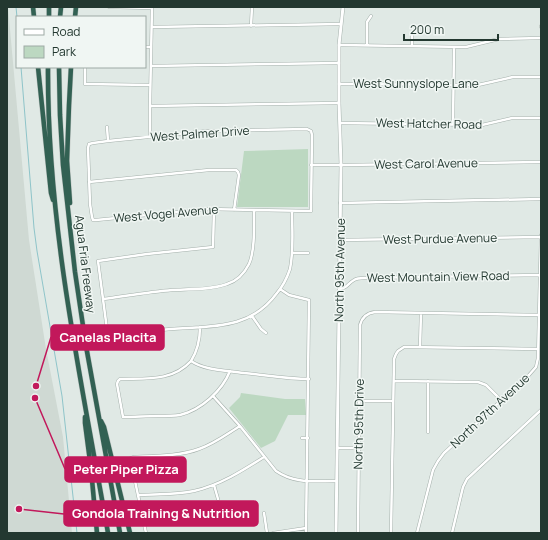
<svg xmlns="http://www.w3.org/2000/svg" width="548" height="540" font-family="Manrope,sans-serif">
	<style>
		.built { fill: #cfd9d3 }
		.green { fill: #bcd8c1 }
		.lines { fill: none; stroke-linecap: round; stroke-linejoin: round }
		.stream { stroke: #8ec4c9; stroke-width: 1 }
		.minor-casing { stroke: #a4b0ab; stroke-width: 3.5 }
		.tertiary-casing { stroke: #a4b0ab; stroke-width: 4 }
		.motorway-casing { stroke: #bdc3c1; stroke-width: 5.5 }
		.minor { stroke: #fff; stroke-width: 2.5 }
		.tertiary { stroke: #fff; stroke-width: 3 }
		.motorway { stroke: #326153; stroke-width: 4.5 }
		.labels { text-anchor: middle; stroke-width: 3; stroke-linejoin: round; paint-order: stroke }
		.street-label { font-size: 12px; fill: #233830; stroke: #f0f6f3 }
		.leader { fill: none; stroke: #c2185b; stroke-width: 1.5 }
		.callout-dot { fill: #c2185b; stroke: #f0f6f3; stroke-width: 1.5 }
		.callout { fill: #c2185b; stroke: #c2185b; stroke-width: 1.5 }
		.callout-label { font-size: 13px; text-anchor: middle; font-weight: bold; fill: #fff }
	</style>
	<rect width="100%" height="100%" fill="#e0e9e5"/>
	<path class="built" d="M7 7H8L29 240 46 349 63 437 72 533H7Z"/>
	<path class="green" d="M308 149V207H237L244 151Z
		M241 393 285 399H305L306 415H288L275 441 261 448 229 408 240 397Z"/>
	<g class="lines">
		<path class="stream" d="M16 7 17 17
			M21 67 34 228 37 251 62 396 77 533"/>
		<g class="minor-casing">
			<path id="minor" d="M109 7 152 8
				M251 26 252 7
				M541 26V27
				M152 27 341 24
				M339 45 466 47 499 39 541 38
				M367 45V22L371 16
				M412 46V34L415 30
				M145 47H151
				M151 66 339 63
				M85 67V84L150 85
				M339 84 478 85 513 77H541
				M150 106 339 103
				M340 123 482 125 512 118H541
				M453 124 454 47
				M107 127 108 141
				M307 129 311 131 312 135 311 211 208 209 96 220H93L92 217 90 204 88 148 89 144 93 143 108 141 207 131Z
				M150 137V106L152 7
				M311 165H346L541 162
				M89 182 209 170H236L238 172 239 175 234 210
				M340 203 541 199
				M214 209 213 247 147 254 98 261 108 337C129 334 150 331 171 329 212 326 250 330 277 293 283 286 287 278 290 269 294 250 292 229 292 211
				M340 240 541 237
				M292 253H308
				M280 289 289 295 309 300 306 533
				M339 289C348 288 347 284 354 280 357 278 360 278 364 278L541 275
				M103 299C126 296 149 292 172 290 188 289 213 290 227 284 237 281 244 274 249 264 255 251 254 226 254 210
				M252 316 261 329 266 333
				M420 347 421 313
				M191 361C198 350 200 340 200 327
				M230 371C222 391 201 410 180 415 173 416 165 416 158 416 146 416 135 417 123 417L117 384 118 381 120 379C145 378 172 382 191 361 206 371 226 370 244 373 266 375 287 379 309 379
				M394 381 478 382 486 385 501 400
				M213 396 240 426 276 471C295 484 314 481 336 481
				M359 401H393
				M428 432V381
				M302 438H308
				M337 448H359
				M214 485 218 499
				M138 495C156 494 176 495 194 491 220 485 242 471 264 457
				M264 513 267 533
				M146 533 131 462V458L134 457C154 456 181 456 199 449 214 444 227 434 240 426
				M273 533 306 528
				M358 533 360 325C362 317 367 313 375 312L541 315
				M391 533 394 359 396 354 398 351 404 347H408L538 349
				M417 533 433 470 438 461 444 453 529 375 536 367 538 358 541 235
				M452 533 463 487 467 479 541 410"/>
		</g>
		<g class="tertiary-casing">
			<path id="tertiary" d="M336 533 341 165 339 103V45L343 7"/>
		</g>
		<g class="motorway-casing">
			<path id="motorway" d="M33 7 34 17
				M49 17V7
				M60 17 61 7
				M75 17 76 7
				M38 67 51 193 53 200
				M48 67C47 225 81 379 108 533
				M59 67 60 115 63 165 75 272 86 346 120 533
				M70 203 67 161 69 105 71 67
				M85 417V423L91 469 97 533
				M101 421 104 427 130 533"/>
		</g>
		<use href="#minor" class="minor"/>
		<use href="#tertiary" class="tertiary"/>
		<use href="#motorway" class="motorway"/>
	</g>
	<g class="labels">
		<g class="street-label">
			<text x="416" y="88">West Sunnyslope Lane</text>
			<text transform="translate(429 124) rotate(1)" y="4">West Hatcher Road</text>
			<text transform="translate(200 134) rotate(-4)" y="4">West Palmer Drive</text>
			<text transform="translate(426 164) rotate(-1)" y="4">West Carol Avenue</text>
			<text transform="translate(166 214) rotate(-5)" y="4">West Vogel Avenue</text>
			<text transform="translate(440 239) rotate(-1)" y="4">West Purdue Avenue</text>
			<text transform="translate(85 264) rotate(83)" y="4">Agua Fria Freeway</text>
			<text transform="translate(340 270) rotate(-89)" y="4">North 95th Avenue</text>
			<text transform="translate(438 277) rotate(-1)" y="4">West Mountain View Road</text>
			<text transform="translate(490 411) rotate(-43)" y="4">North 97th Avenue</text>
			<text transform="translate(359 424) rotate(-89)" y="4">North 95th Drive</text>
		</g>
	</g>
	<path class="leader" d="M36 386L51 337M35 398L65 469M19 509L64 514"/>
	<g class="callout-dot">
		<circle cx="36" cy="386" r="4"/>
		<circle cx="35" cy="398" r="4"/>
		<circle cx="19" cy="509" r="4"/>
	</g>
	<g class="callout">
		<rect x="51" y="325" width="113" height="25" rx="4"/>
		<rect x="65" y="457" width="121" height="25" rx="4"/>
		<rect x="64" y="501" width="194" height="25" rx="4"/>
	</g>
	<g class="callout-label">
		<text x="108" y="342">Canelas Placita</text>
		<text x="126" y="474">Peter Piper Pizza</text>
		<text x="161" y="518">Gondola Training &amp; Nutrition</text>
	</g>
	<rect width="548" height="540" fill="none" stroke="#233830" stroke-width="16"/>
	<rect x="16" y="16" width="130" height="52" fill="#f0f6f3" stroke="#9eaaa5"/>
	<rect x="24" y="29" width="20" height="6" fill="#ffffff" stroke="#9eaaa5"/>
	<text x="52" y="36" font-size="12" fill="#233830">Road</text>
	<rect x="24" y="46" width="20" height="12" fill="#bcd8c1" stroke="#9eaaa5"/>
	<text x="52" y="56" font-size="12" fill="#233830">Park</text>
	<path d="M404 34v6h94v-6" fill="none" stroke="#233830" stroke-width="2"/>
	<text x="410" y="34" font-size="12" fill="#233830" stroke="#f0f6f3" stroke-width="3" paint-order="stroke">200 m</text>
</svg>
